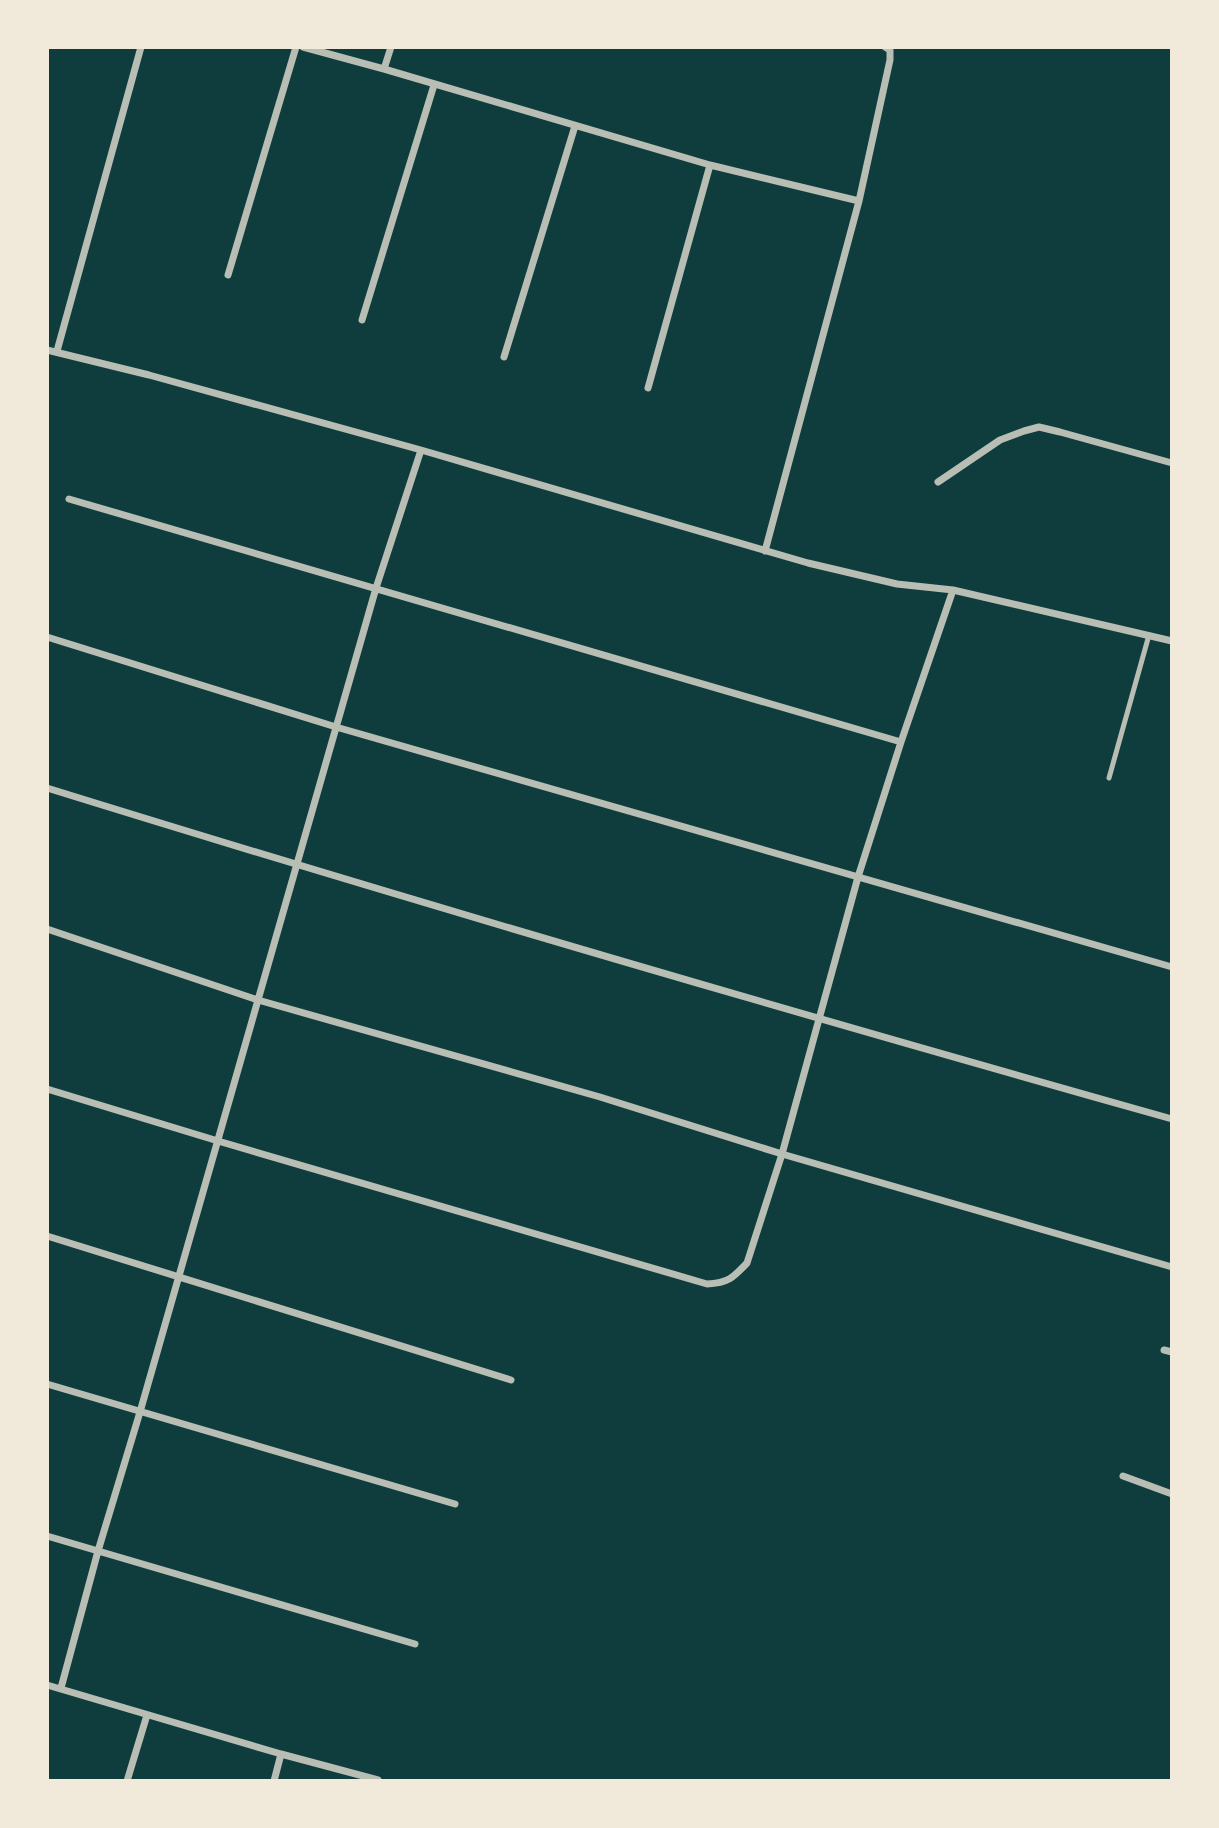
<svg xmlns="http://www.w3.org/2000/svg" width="1219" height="1828" font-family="Arial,sans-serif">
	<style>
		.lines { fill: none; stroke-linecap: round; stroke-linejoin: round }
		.service { stroke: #b8beb3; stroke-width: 5 }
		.minor { stroke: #b8beb3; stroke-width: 7 }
	</style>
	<rect width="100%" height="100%" fill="#0f3d3e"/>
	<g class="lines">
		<path class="service" d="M1109 778 1149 635"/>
		<path class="minor" d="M303 47 384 69 710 165 859 201
			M384 69 391 47
			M228 275 296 47
			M362 320 434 85
			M47 350 149 375 421 450 808 563 897 584 953 590 1172 641
			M57 351 141 47
			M504 357 575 126
			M648 388 710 165
			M938 482 1000 440 1024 431 1039 427 1060 432 1172 463
			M69 499 901 742
			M765 551 859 201 890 60V50L885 47
			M47 637 336 727 1172 967
			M47 788C421 904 796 1013 1172 1119
			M47 929 258 1000 600 1097 782 1154 1172 1267
			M47 1089 218 1141 707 1284C728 1283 733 1278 747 1263L782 1154 858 877 901 742 953 590
			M47 1236 511 1380
			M1164 1350 1172 1352
			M47 1384 455 1504
			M1123 1476 1172 1494
			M47 1536 415 1644
			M47 1685 281 1754 378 1780
			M61 1688 98 1551 140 1412 376 588 421 450
			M127 1781 147 1715
			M274 1781 281 1754"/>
	</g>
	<rect width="1219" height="1828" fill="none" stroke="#f1e9da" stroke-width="98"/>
</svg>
